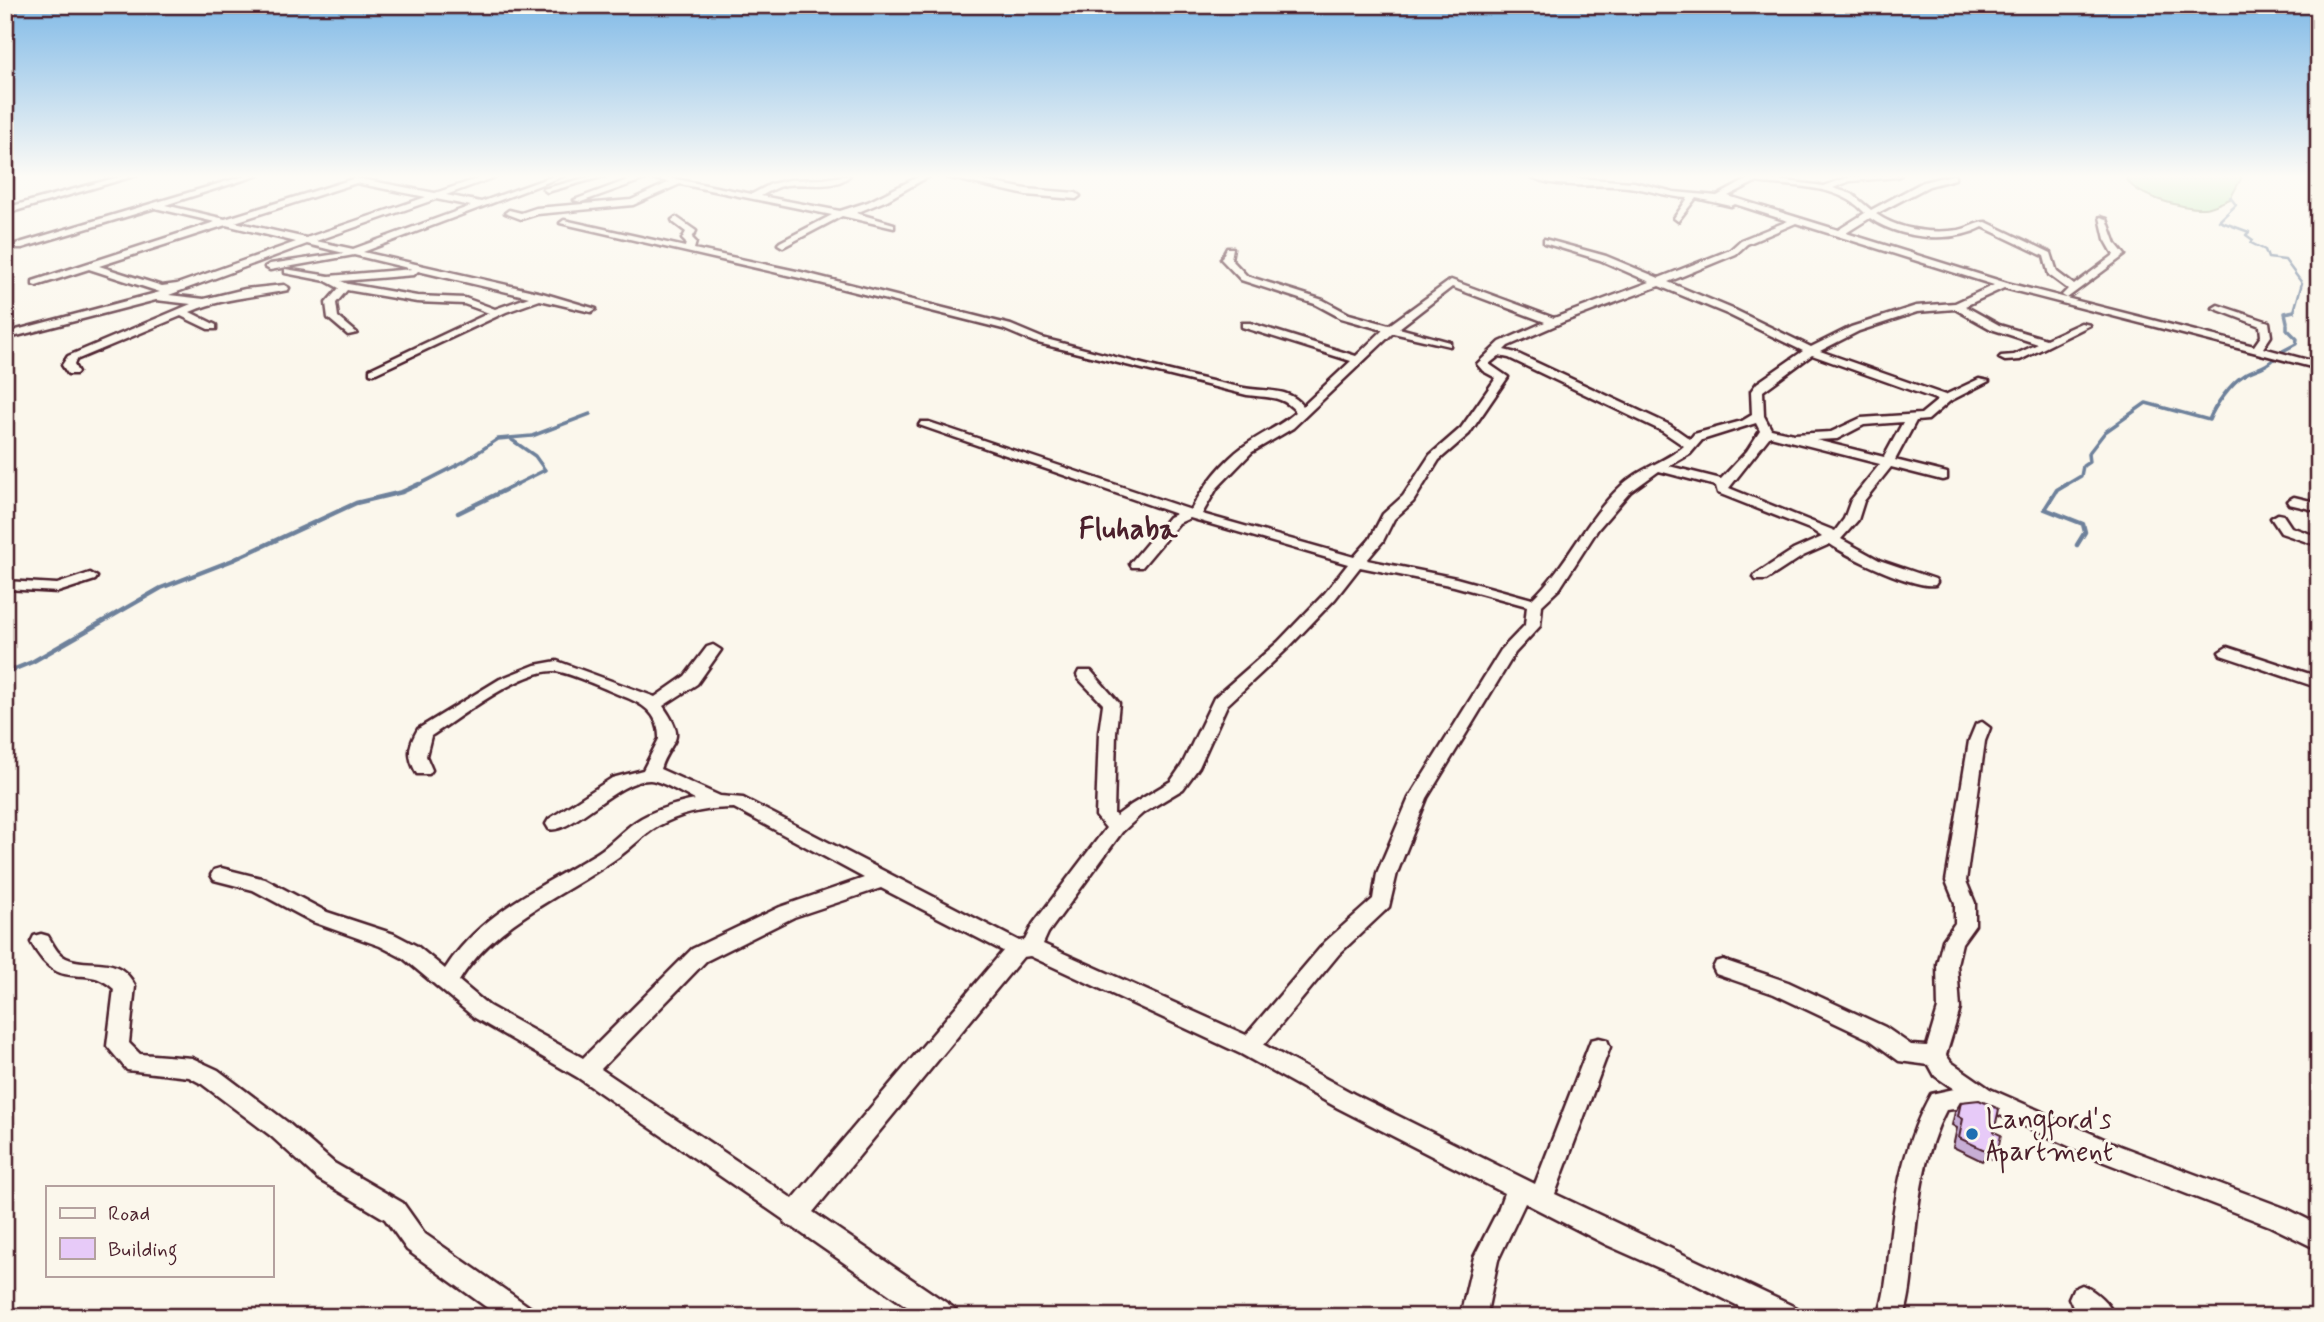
<svg xmlns="http://www.w3.org/2000/svg" width="2324" height="1322" font-family="Mynerve,sans-serif">
	<style>
		.green { fill: #ade5a9; stroke: #7c826a; stroke-width: 2 }
		.lines { fill: none; stroke-linecap: round; stroke-linejoin: round }
		.stream-far2 { stroke: #6e819b; stroke-width: 2.5 }
		.stream-far1 { stroke: #6e819b; stroke-width: 3.5 }
		.stream { stroke: #6e819b; stroke-width: 4.5 }
		.street-casing { stroke: #4a1f2b; stroke-width: 5 }
		.street { fill: #fbf7ec; fill-rule: evenodd }
		.wall { fill: #c7aed5; stroke: #4a1f2b; stroke-width: 2 }
		.building { fill: #e7caf8; stroke: #4a1f2b; stroke-width: 2 }
		.poi-dot { fill: #1f6fb2; stroke: #fbf7ec; stroke-width: 2.5 }
		.labels { text-anchor: middle; stroke-width: 6; stroke-linejoin: round; paint-order: stroke }
		.near-poi-label { font-size: 28px; fill: #4a1f2b; stroke: #fbf7ec; text-anchor: start }
		.district-label { font-size: 30px; font-weight: bold; fill: #4a1f2b; stroke: #fbf7ec }
	</style>
	<rect width="100%" height="100%" fill="#fbf7ec"/>
	<filter id="ink" filterUnits="userSpaceOnUse"><feTurbulence type="fractalNoise" baseFrequency=".0143" numOctaves="2"/><feDisplacementMap in="SourceGraphic" scale="14" xChannelSelector="R" yChannelSelector="G"/><feConvolveMatrix kernelMatrix="1 2 1 2 8 2 1 2 1" color-interpolation-filters="sRGB"/></filter>
	<g filter="url(#ink)">
		<path class="green" d="M2125 175H2243L2230 199C2222 202 2212 208 2204 208 2184 209 2130 196 2125 175Z"/>
		<g class="lines">
			<path class="stream-far2" d="M2230 197 2236 205 2219 221 2249 232 2246 235 2253 240 2251 243 2265 250 2268 258 2285 260 2302 283 2294 311 2286 313"/>
			<path class="stream-far1" d="M2287 322 2285 313 2294 311
				M2279 353 2296 344 2297 339 2287 329V324
				M512 440 535 456 545 470 513 486
				M416 486 465 461 498 439 532 436 590 414
				M2064 486 2081 476 2083 466 2089 462 2088 454 2105 432 2146 403 2209 420C2215 405 2231 383 2244 375 2255 368 2264 369 2274 359"/>
			<path class="stream" d="M2067 484 2057 490 2045 509 2083 524 2085 532 2077 545
				M458 513 517 484
				M5 673 32 662 161 588 233 560 356 503 402 492 419 484"/>
			<g class="street-casing">
				<path id="street" d="M126 175H137L5 214V208Z
					M248 175H259L165 205 225 219 356 178 435 193 489 175H500L446 195 481 202 556 175H566L363 252 542 293 596 309 591 312 540 300 506 312 374 374 370 373V369L489 313 464 304 417 302 347 290 336 303 338 317 357 333 348 335 328 318 326 303 339 288 326 281 285 273V269L329 276 412 269 354 255 270 270 265 267 270 264 344 253 307 244 169 295 204 299 245 289 284 285 289 288 288 290C254 297 222 298 190 312L216 325V329H208L181 316 76 360 74 365 78 372 76 374H68L62 365 68 356 191 304 156 300 5 339V333L160 292 89 269 36 286 33 285V281L215 222 155 208 22 248H16V244ZM356 183 426 197 306 238 235 222ZM436 199 471 206 353 249 316 241ZM226 225 296 242 177 284 162 286 99 266ZM418 271 529 297 495 309 465 298 417 296 348 284 341 281 414 275Z
					M596 175H608L547 192 543 189Z
					M641 175H655L752 194 771 184 789 180 823 179 850 175C835 191 807 182 786 185 777 187 769 191 761 196L840 211 868 202 922 175H931L887 200 856 213 894 224V228L842 216 783 247 778 244 780 242 832 215 680 184 633 205 537 214 521 219 505 213 509 210 521 213 536 208 631 200 670 182 648 178 581 202 574 200Z
					M938 175H952L1026 189 1076 193 1080 196 1076 199 1026 195Z
					M1528 175 1634 182 1674 192 1717 196 1756 175H1765L1762 178 1824 186 1849 177 1901 175 1897 177 1850 181 1833 188 1852 194 1871 210 1923 182 1952 175H1955V179L1929 186 1876 214C1899 230 1932 234 1959 230 1969 228 1977 222 1986 222L2051 253 2057 272 2074 285 2114 255 2105 239 2100 217 2107 219 2116 244 2125 255 2067 298 2062 295 2068 289 2049 275 2044 256 1983 227C1951 244 1899 239 1870 218L1846 233 2007 283 2254 346 2261 336 2260 326 2213 308 2218 305 2269 322 2271 336 2263 348 2319 363V369L2004 288 1965 306 1999 325 2046 339 2081 323 2090 325 2020 360 2005 361 1999 358 2001 356 2014 355 2038 344 1991 329 1955 309 1917 312 1859 331 1820 351 1945 395 1979 379 1989 381 1950 401 1928 420 1916 421 1895 460 1947 473V479L1942 480 1891 467 1864 501 1858 520 1841 539 1879 560 1935 579 1937 582 1935 585C1915 589 1848 557 1830 544L1803 556 1766 580H1756L1754 577 1756 574 1793 550 1822 537 1812 530 1718 493 1716 486 1659 471 1630 492 1598 529 1560 588 1542 605 1540 626 1515 653 1427 798 1397 873 1389 907 1339 954 1264 1045 1354 1094 1535 1184 1591 1040 1599 1038 1607 1040 1610 1047 1555 1194 1797 1308 1801 1317H1760L1693 1283 1607 1245 1525 1203 1498 1260 1486 1317H1460L1474 1257 1498 1210 1504 1193 1338 1108 1241 1054 1030 956 1023 957 813 1212 954 1308 958 1317H922L794 1228 785 1224 784 1220 577 1077 475 1018 403 958 380 946 313 922 253 890 214 880 211 875 214 870 221 868 265 879 327 912 394 934 417 946 445 969C481 912 542 887 597 853 611 844 622 831 635 822 653 810 675 804 695 800 685 795 660 780 650 780 617 779 571 835 549 829L546 824 549 819 612 778 643 770 659 739C660 713 642 703 620 695 605 689 569 672 554 671 521 670 459 718 431 736L426 756 432 770 429 774H417C407 757 408 746 418 729L500 679 535 665 557 661 655 697 685 676 707 647 713 645 721 650 697 684 663 706C689 743 670 738 660 769L720 796 743 798 1019 941 1025 940 1033 924 1106 828 1096 816 1099 732 1103 704 1079 679 1077 675 1079 671H1091L1119 703 1116 732 1114 814 1116 816 1131 805 1171 781 1182 765 1214 698 1278 642 1325 593 1348 564 1190 518 1179 523 1142 567H1132L1130 564 1132 561 1169 517 1176 514 919 425 921 422H929L1191 510C1204 486 1222 462 1244 446 1261 434 1280 426 1296 412 1283 395 1267 398 1247 395L1034 342 1003 329 800 278 560 223 564 220 685 247 686 243 682 239 686 232 673 222 672 220 676 217 696 231 692 238 696 242 694 249 801 272 1011 325 1042 338C1109 355 1176 374 1244 388 1265 392 1289 387 1303 406L1351 361 1242 327V323H1250L1356 356 1383 330 1341 318 1315 304 1241 280 1221 259 1227 248H1233L1231 259 1247 276 1323 300 1349 314 1389 325 1451 280 1554 318 1650 282 1600 260 1544 243V239L1606 256 1659 278 1730 250 1741 240 1788 221 1735 204 1731 206 1696 198 1678 221 1674 218 1688 198C1669 197 1653 191 1635 188 1603 182 1555 191 1528 175ZM1755 182C1791 187 1839 183 1865 213L1838 230 1728 196ZM1796 223 1994 285 1955 303 1916 306 1851 327 1811 347 1735 310 1668 282 1736 254 1747 244ZM1659 286 1727 314 1803 351 1757 383 1751 391 1752 415 1742 421 1694 434 1690 439 1670 425 1516 353 1504 350 1508 346 1563 322ZM1452 287 1545 322 1500 342 1479 362 1477 364 1483 371 1496 378 1461 428 1430 455 1403 496 1383 514 1370 539 1354 557 1202 514 1217 488 1252 452 1293 428 1393 333 1450 346V342L1399 328ZM1812 355 1938 400 1921 414 1861 418 1831 432 1794 434 1771 429 1764 416 1763 391ZM1499 356 1509 358 1662 431 1684 446C1665 462 1638 469 1620 487 1585 520 1567 566 1532 599L1456 578 1367 560 1383 541 1394 519 1413 502 1439 460 1469 434 1508 377 1489 364ZM1903 422 1884 457 1816 440 1837 439 1864 425ZM1756 423 1760 431 1747 451 1721 479 1669 466 1690 454 1702 440ZM1770 436 1880 464 1851 500 1844 519 1835 531 1729 488ZM1360 567 1454 586 1527 606 1525 625 1501 650 1409 798 1377 873 1373 899 1325 942 1246 1035 1043 944 1048 933 1122 832 1143 813 1183 789 1199 767 1227 705 1288 648 1335 599ZM734 808 864 878 780 907 692 949 583 1058 489 1006 459 981C496 921 559 899 614 860 633 848 645 831 666 822 687 812 711 808 734 808ZM881 888 1003 951 793 1199 601 1069 706 961 794 917Z
					M2319 227V236L2314 233Z
					M2294 497 2319 503V511L2289 504 2287 501Z
					M2278 514 2283 515 2291 527 2319 537V546L2281 533 2271 518Z
					M90 573 97 577 95 580 58 592 5 589V581L57 584Z
					M2227 647 2319 677V688L2221 655 2219 652Z
					M1982 722 1990 728 1985 741 1966 881 1975 903V925L1962 943 1957 964 1960 1009 1946 1055 1951 1062 1990 1089 2120 1146 2287 1209 2319 1225V1250L2270 1226 2104 1162 1980 1106 1946 1110C1924 1152 1918 1200 1914 1247 1912 1271 1911 1294 1904 1317H1878C1887 1290 1888 1261 1891 1232 1897 1183 1907 1137 1931 1094L1954 1089 1935 1076 1929 1065 1899 1061 1869 1039 1774 994 1716 974 1713 968 1716 962 1723 960 1788 982 1885 1027 1911 1045 1927 1046 1938 1009 1937 964 1943 940 1955 923V903L1946 881 1969 741 1976 724Z
					M41 934 48 936C53 944 57 954 66 958 90 969 118 952 135 986L129 1043 140 1054 192 1058 218 1070 287 1122 334 1163 403 1203 425 1234 531 1308 535 1317H500L407 1250 385 1219 318 1179 271 1136 202 1084 189 1077 127 1070 107 1046 114 989C84 960 60 997 31 942L34 936Z
					M2082 1285C2096 1291 2109 1303 2115 1317H2083L2073 1307 2069 1298 2073 1289Z"/>
			</g>
			<use href="#street" class="street"/>
		</g>
		<path class="wall" d="M1961 1102 1994 1132 1998 1150 1992 1159 1986 1156 1982 1161 1953 1147 1957 1128 1952 1125 1955 1112Z"/>
		<path class="building" d="M1979 1100 1999 1109 1994 1132 2001 1135 1998 1150 1990 1146 1989 1152 1959 1138 1963 1119 1958 1116 1961 1102Z"/>
	</g>
	<linearGradient id="sky" x2="0" y2="1"><stop stop-color="#81bae7"/><stop offset="0.49" stop-color="#fdfbf6"/><stop offset="1" stop-color="#fdfbf6" stop-opacity="0"/></linearGradient>
	<rect width="2324" height="360" fill="url(#sky)"/>
	<circle class="poi-dot" cx="1972" cy="1134" r="7"/>
	<g class="labels">
		<g class="near-poi-label">
			<text x="1986" y="1128">Langford's<tspan x="1986" dy="32">Apartment</tspan></text>
		</g>
		<g class="district-label">
			<text x="1128" y="538">Fluhaba</text>
		</g>
	</g>
	<rect width="2324" height="1322" fill="none" stroke="#fbf7ec" stroke-width="28"/>
	<rect x="14" y="14" width="2296" height="1294" fill="none" stroke="#4a1f2b" stroke-width="2.5" filter="url(#ink)"/>
	<rect x="46" y="1186" width="228" height="91" fill="#fbf7ec" stroke="#b4a19f" stroke-width="2"/>
	<rect x="60" y="1208" width="35" height="10" fill="#fbf7ec" stroke="#b4a19f" stroke-width="2"/>
	<text x="108" y="1220" font-size="21" fill="#4a1f2b">Road</text>
	<rect x="60" y="1238" width="35" height="21" fill="#e7caf8" stroke="#b4a19f" stroke-width="2"/>
	<text x="108" y="1256" font-size="21" fill="#4a1f2b">Building</text>
</svg>
